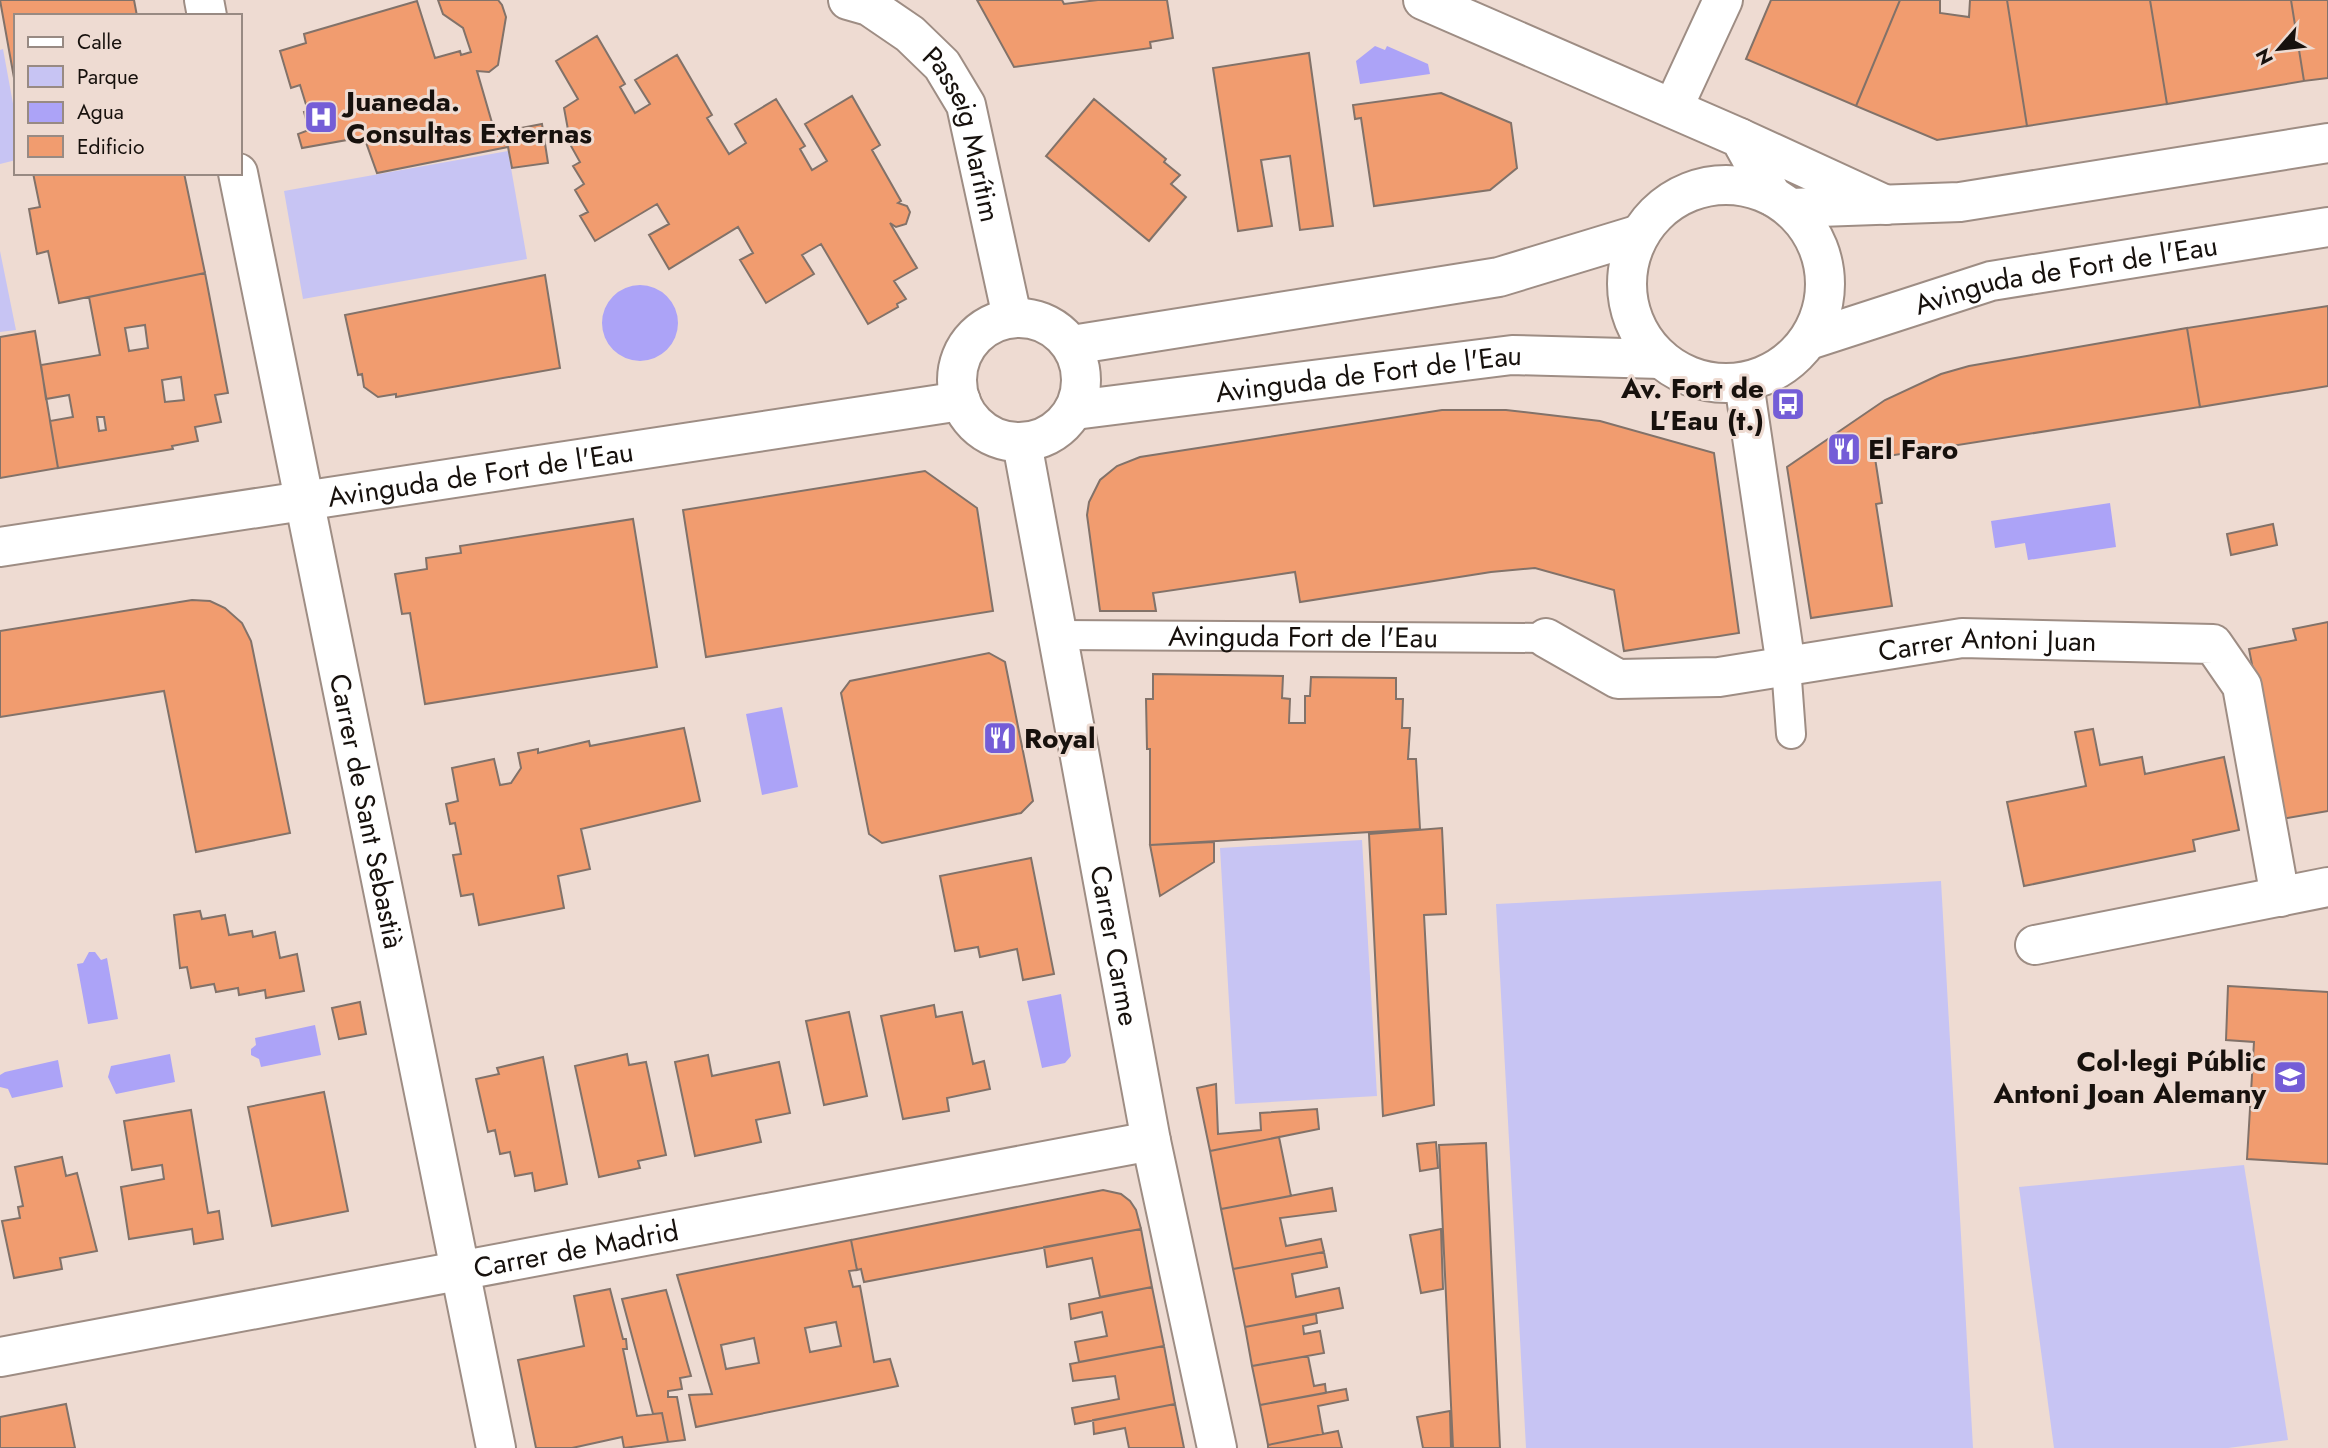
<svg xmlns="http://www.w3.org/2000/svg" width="2328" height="1448" font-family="Jost,sans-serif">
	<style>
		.green { fill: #c7c4f3 }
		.water { fill: #aca3f7 }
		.building { fill: #f19c6f; stroke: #827269; stroke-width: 2; fill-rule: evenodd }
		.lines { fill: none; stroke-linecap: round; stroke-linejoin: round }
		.lane-casing { stroke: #9e8d84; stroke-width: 32 }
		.street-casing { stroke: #9e8d84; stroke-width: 42 }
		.secondary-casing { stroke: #9e8d84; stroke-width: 42 }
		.lane { stroke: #fff; stroke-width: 28 }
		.street { stroke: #fff; stroke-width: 38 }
		.secondary { stroke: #fff; stroke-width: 38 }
		.labels { text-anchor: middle; stroke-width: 6; stroke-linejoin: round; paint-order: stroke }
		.poi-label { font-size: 28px; font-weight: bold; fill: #17110d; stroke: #eedbd2; text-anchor: start }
		.street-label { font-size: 28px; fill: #17110d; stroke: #eedbd2 }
	</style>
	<rect width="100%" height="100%" fill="#eedbd2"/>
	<path class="green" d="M3 49 16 120V160L0 164V50Z
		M508 151 527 259 303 299 284 191Z
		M0 251 16 330 0 332Z
		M1362 840 1377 1096 1235 1104 1220 848Z
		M1941 881 1973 1448H1526L1496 904Z
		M2244 1165 2288 1440 2228 1448H2054L2019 1187Z"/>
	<path class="water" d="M1375 46 1385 50 1387 46 1428 64 1430 74 1360 84 1356 61Z
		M602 323a38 38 0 1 1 76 0a38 38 0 1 1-76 0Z
		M2110 503 2116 547 2028 560 2025 543 1995 548 1991 521Z
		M782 707 798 787 762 795 746 714Z
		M89 952H95L101 960 107 958 118 1019 88 1024 77 964 83 963Z
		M1061 994 1071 1056 1065 1063 1042 1068 1027 1001Z
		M315 1025 321 1055 261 1067 259 1059 251 1055V1049L256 1045 255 1038Z
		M170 1054 175 1082 116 1094 108 1077 111 1066Z
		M58 1060 63 1087 12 1098 8 1089 0 1087V1075L5 1072Z"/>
	<path class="building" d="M0 0H134L137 16H16V89Z
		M438 0H498L502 5 506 17 498 65 489 72 477 71 495 133 542 124 548 163 512 168 508 147 377 173 364 137 302 148 298 134 309 130 304 112 308 111 300 85 291 88 280 51 306 43 304 34 417 1 435 58 460 51 461 55 471 52 463 28 443 14Z
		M977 0H1062L1064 4 1098 0H1167L1173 38 1150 42 1151 48 1014 67Z
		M1771 0H1900L1856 106 1746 59Z
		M1900 0H1940V13L1969 17 1970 0H2007L2027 126 1937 140 1856 106Z
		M2007 0H2150L2167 104 2027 126Z
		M2150 0H2291L2304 81 2167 104Z
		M2291 0H2328V78L2304 81Z
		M597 36 625 84 620 87 635 113 650 104 635 80 677 55 712 115 707 118 729 154 746 143 735 124 776 99 805 146 800 149 812 170 827 161 805 124 852 96 880 145 872 150 901 201 898 203 907 206 910 212 906 224 896 227 890 223 917 268 894 281 906 299 897 304 898 307 868 324 821 244 802 255 814 274 766 303 740 260 753 253 738 227 669 269 649 235 669 224 657 204 595 241 580 216 588 212 575 190 584 184 573 166 580 162 571 146 564 108 578 99 556 61Z
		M1309 53 1333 226 1300 230 1290 156 1261 160 1272 226 1238 231 1213 68Z
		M1441 93 1511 123 1517 168 1490 190 1374 206 1361 118 1355 119 1353 105Z
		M1094 99 1166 159 1164 162 1180 175 1171 184 1186 197 1149 241 1046 156Z
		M33 173H184L205 273 59 303 48 251 37 254 29 209 40 207Z
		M205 273 228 393 215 395 221 422 195 427 198 441 172 446 173 449 58 468 50 421 73 417 69 395 46 399 41 365 100 355 89 297ZM145 325 148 348 129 351 125 328ZM181 377 184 400 165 402 162 380ZM97 417H104L106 430 99 431Z
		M545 275 560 368 396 397V394L378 397 364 387 362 374 358 375 345 315Z
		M2328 306V386L2200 407 2187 328Z
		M2187 328 2200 407 1875 458 1882 503 1876 504 1892 606 1811 618 1787 467 1885 400 1941 374 1969 366Z
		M35 331 58 468 0 478V337Z
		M1442 410H1506L1600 421 1714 453 1739 633 1624 651 1614 590 1535 568 1491 572 1300 602 1295 572 1153 593 1156 611H1100L1087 515 1089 502 1100 480 1117 466 1140 457Z
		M925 471 977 508 993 611 706 657 683 510Z
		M633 519 657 667 425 704 410 613 402 614 395 574 427 569 426 558 461 553 460 546Z
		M2273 524 2277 545 2231 555 2227 534Z
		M192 600 210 601 225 608 242 623 251 641 290 833 196 852 164 691 0 717V631Z
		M2328 622V811L2282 819 2249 649 2296 640 2293 629Z
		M989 653 1005 662 1033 801 1021 813 882 843 869 834 841 693 850 681Z
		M1153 674 1283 676 1282 698 1290 699 1289 723H1305V696H1310L1311 677 1396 678V699H1403L1402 728H1410L1408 759H1416L1420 829 1150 845V749H1147L1146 699H1153Z
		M684 728 700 801 581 829 590 869 558 876 564 908 479 925 473 894 461 896 453 855 461 854 455 823 450 824 446 804 458 801 452 768 494 759 500 785 511 783 521 768 518 753 538 749V753L589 741 590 746Z
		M2093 729 2100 765 2142 757 2145 774 2224 757 2239 830 2193 840 2195 851 2024 886 2007 802 2086 786 2075 732Z
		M1442 828 1446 914 1424 915 1434 1105 1383 1116 1369 834Z
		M1214 842V862L1160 896 1150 845Z
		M1031 858 1054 974 1023 980 1017 949 980 957 978 947 955 951 940 876Z
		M200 911 202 919 225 915 229 935 252 931 253 937 275 932 280 958 297 954 304 991 266 998 265 990 239 995 238 988 216 992 214 984 191 988 187 967 180 968 174 915Z
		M2228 986 2328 992V1164L2247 1159 2254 1042 2226 1040Z
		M360 1002 366 1034 339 1039 332 1008Z
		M934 1005 936 1017 962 1012 973 1064 984 1061 990 1089 947 1098 949 1111 903 1119 881 1016Z
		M849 1012 867 1096 824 1105 806 1021Z
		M627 1054 629 1065 646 1062 666 1155 638 1161 640 1168 599 1177 575 1066Z
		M708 1055 712 1076 779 1062 790 1113 756 1120 761 1142 695 1156 675 1062Z
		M543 1057 567 1184 535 1191 532 1173 515 1176 510 1152 500 1154 495 1130 488 1132 476 1079 499 1074 497 1068Z
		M1216 1084 1218 1134 1261 1130 1260 1113 1317 1109 1319 1129 1210 1151 1197 1088Z
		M324 1092 348 1211 272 1226 248 1107Z
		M191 1110 208 1213 219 1211 223 1239 194 1244 192 1229 129 1239 121 1187 164 1179 162 1165 132 1170 124 1121Z
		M1279 1137 1291 1196 1221 1209 1210 1151Z
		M1436 1142 1438 1168 1420 1171 1417 1144Z
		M1486 1143 1500 1448H1453L1439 1145Z
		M62 1157 66 1176 77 1173 97 1251 60 1258 62 1269 14 1278 2 1221 20 1218 18 1207 23 1206 15 1167Z
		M1332 1188 1336 1211 1280 1218 1286 1246 1321 1239 1324 1252 1233 1269 1221 1209Z
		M1103 1190 1121 1194 1130 1201 1136 1210 1141 1229 864 1282 861 1269 857 1270 851 1240Z
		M1141 1229 1152 1287 1100 1297 1092 1258 1047 1267 1044 1247Z
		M1441 1229 1443 1289 1421 1293 1410 1235Z
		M851 1240 857 1270 849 1271 853 1287 860 1286 874 1362 890 1359 898 1386 696 1427 689 1395 712 1394 677 1275ZM836 1322 841 1346 810 1352 805 1328ZM754 1338 759 1363 726 1369 721 1345Z
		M1324 1252 1327 1267 1292 1274 1296 1297 1339 1288 1343 1308 1245 1327 1233 1269Z
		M1152 1287 1164 1346 1079 1362 1075 1342 1107 1336 1102 1312 1071 1319 1069 1304Z
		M610 1289 623 1339H626L627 1349H623L637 1416 662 1413 668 1442 624 1448 622 1437 572 1448H536L518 1360 584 1346 574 1296Z
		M666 1290 691 1376 680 1378 682 1389 668 1391V1397H677L685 1440 668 1442 662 1413 653 1414 622 1299Z
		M1316 1314 1317 1323 1303 1326 1304 1334 1320 1331 1324 1353 1252 1366 1245 1327Z
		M1164 1346 1175 1404 1075 1424 1072 1408 1119 1399 1115 1376 1073 1381 1070 1364Z
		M1308 1356 1314 1386 1325 1384 1326 1393 1260 1405 1252 1366Z
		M1346 1389 1348 1400 1318 1406 1323 1434 1268 1445 1260 1405Z
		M66 1404 75 1448H0V1417Z
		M1175 1404 1184 1448H1129L1125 1428 1094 1434 1093 1420Z
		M1450 1411 1451 1448H1423L1417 1417Z
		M1338 1431 1342 1448H1268V1445Z"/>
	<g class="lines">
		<g class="lane-casing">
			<g id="lane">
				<path id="s1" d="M1058 635 1546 638"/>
				<path d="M1786 666 1791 734"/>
			</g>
		</g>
		<g class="street-casing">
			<g id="street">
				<path d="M204 0 207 16"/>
				<path id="s2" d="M848 0 869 6 910 34 942 65 966 105 1012 317"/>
				<path d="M1673 108 1723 0"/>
				<path d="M1740 138 1886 205"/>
				<path id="s3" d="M238 173 496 1448"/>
				<circle cx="1019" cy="380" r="62"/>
				<path d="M1072 345 1499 277 1637 235"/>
				<path d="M1744 383 1786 666"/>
				<path id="s4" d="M1075 410 1512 355 1661 359"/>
				<path id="s5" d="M1022 443 1151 1141 1217 1448"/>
				<path id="s6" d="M0 547 961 401"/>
				<path id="s7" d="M1546 638 1618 679 1719 677 1962 638 2213 644 2242 686 2280 897"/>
				<path d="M2035 945 2328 887"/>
				<path id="s8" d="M0 1357 1151 1141"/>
			</g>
		</g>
		<g class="secondary-casing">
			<g id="secondary">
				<path d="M1423 0 1740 138 1772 196"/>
				<circle cx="1726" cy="284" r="99"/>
				<path d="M1791 208 1960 202 2328 143"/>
				<path id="s9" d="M1809 340 1991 281 2328 227"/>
			</g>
		</g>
		<use href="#lane" class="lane"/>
		<use href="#street" class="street"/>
		<use href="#secondary" class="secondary"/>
	</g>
	<defs>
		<g id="hospital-square" transform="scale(1.75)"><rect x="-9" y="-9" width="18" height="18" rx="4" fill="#745dd7" stroke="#eedbd2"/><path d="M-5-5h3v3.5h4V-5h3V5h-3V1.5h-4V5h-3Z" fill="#fff"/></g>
		<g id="bus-square" transform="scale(1.75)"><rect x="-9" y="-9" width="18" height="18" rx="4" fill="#745dd7" stroke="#eedbd2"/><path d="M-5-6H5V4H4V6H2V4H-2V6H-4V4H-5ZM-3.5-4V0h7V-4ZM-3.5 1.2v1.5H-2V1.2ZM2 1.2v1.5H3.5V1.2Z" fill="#fff"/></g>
		<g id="restaurant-square" transform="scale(1.75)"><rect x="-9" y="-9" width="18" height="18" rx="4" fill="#745dd7" stroke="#eedbd2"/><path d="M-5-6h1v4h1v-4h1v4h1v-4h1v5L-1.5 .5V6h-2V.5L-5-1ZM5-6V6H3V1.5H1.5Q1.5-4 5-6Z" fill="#fff"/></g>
		<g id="school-square" transform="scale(1.75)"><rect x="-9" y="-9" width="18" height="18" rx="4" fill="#745dd7" stroke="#eedbd2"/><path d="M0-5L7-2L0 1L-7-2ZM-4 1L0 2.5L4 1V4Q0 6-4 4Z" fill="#fff"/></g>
	</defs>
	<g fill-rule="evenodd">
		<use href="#hospital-square" x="321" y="117"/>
		<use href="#bus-square" x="1788" y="404"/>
		<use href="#restaurant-square" x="1844" y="449"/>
		<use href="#restaurant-square" x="1000" y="738"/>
		<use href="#school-square" x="2290" y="1077"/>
	</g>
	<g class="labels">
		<g class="poi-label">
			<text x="346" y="111">Juaneda.<tspan x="346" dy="32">Consultas Externas</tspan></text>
			<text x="1764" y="398" text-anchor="end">Av. Fort de<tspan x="1764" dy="32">L'Eau (t.)</tspan></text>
			<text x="1868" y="459">El Faro</text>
			<text x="1024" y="748">Royal</text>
			<text x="2266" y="1071" text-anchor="end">Col·legi Públic<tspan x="2266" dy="32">Antoni Joan Alemany</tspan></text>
		</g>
		<g class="street-label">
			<text dy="10" stroke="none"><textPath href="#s2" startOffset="189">Passeig Marítim</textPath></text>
			<text dy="10" stroke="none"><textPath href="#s9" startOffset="266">Avinguda de Fort de l'Eau</textPath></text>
			<text dy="10" stroke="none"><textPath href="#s4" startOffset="296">Avinguda de Fort de l'Eau</textPath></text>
			<text dy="10" stroke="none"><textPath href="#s6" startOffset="486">Avinguda de Fort de l'Eau</textPath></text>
			<text dy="10" stroke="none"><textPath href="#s1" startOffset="245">Avinguda Fort de l'Eau</textPath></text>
			<text dy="10" stroke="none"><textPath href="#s7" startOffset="455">Carrer Antoni Juan</textPath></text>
			<text dy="10" stroke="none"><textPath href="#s3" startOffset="651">Carrer de Sant Sebastià</textPath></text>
			<text dy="10" stroke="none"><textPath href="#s5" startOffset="511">Carrer Carme</textPath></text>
			<text dy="10" stroke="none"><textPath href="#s8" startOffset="586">Carrer de Madrid</textPath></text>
		</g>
	</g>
	<rect x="14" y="14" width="228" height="161" fill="#eedbd2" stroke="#988a83" stroke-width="2"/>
	<rect x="28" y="37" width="35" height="10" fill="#ffffff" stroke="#988a83" stroke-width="2"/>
	<text x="77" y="49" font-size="21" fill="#17110d">Calle</text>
	<rect x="28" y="66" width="35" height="21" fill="#c7c4f3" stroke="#988a83" stroke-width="2"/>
	<text x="77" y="84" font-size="21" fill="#17110d">Parque</text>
	<rect x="28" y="102" width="35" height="21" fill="#aca3f7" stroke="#988a83" stroke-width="2"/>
	<text x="77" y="119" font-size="21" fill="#17110d">Agua</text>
	<rect x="28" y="136" width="35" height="21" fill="#f19c6f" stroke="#988a83" stroke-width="2"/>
	<text x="77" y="154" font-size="21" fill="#17110d">Edificio</text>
	<g transform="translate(2279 49) rotate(242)" stroke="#eedbd2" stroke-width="5" paint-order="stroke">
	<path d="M0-5L12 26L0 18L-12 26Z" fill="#17110d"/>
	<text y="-10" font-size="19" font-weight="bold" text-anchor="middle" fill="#17110d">N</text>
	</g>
</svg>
